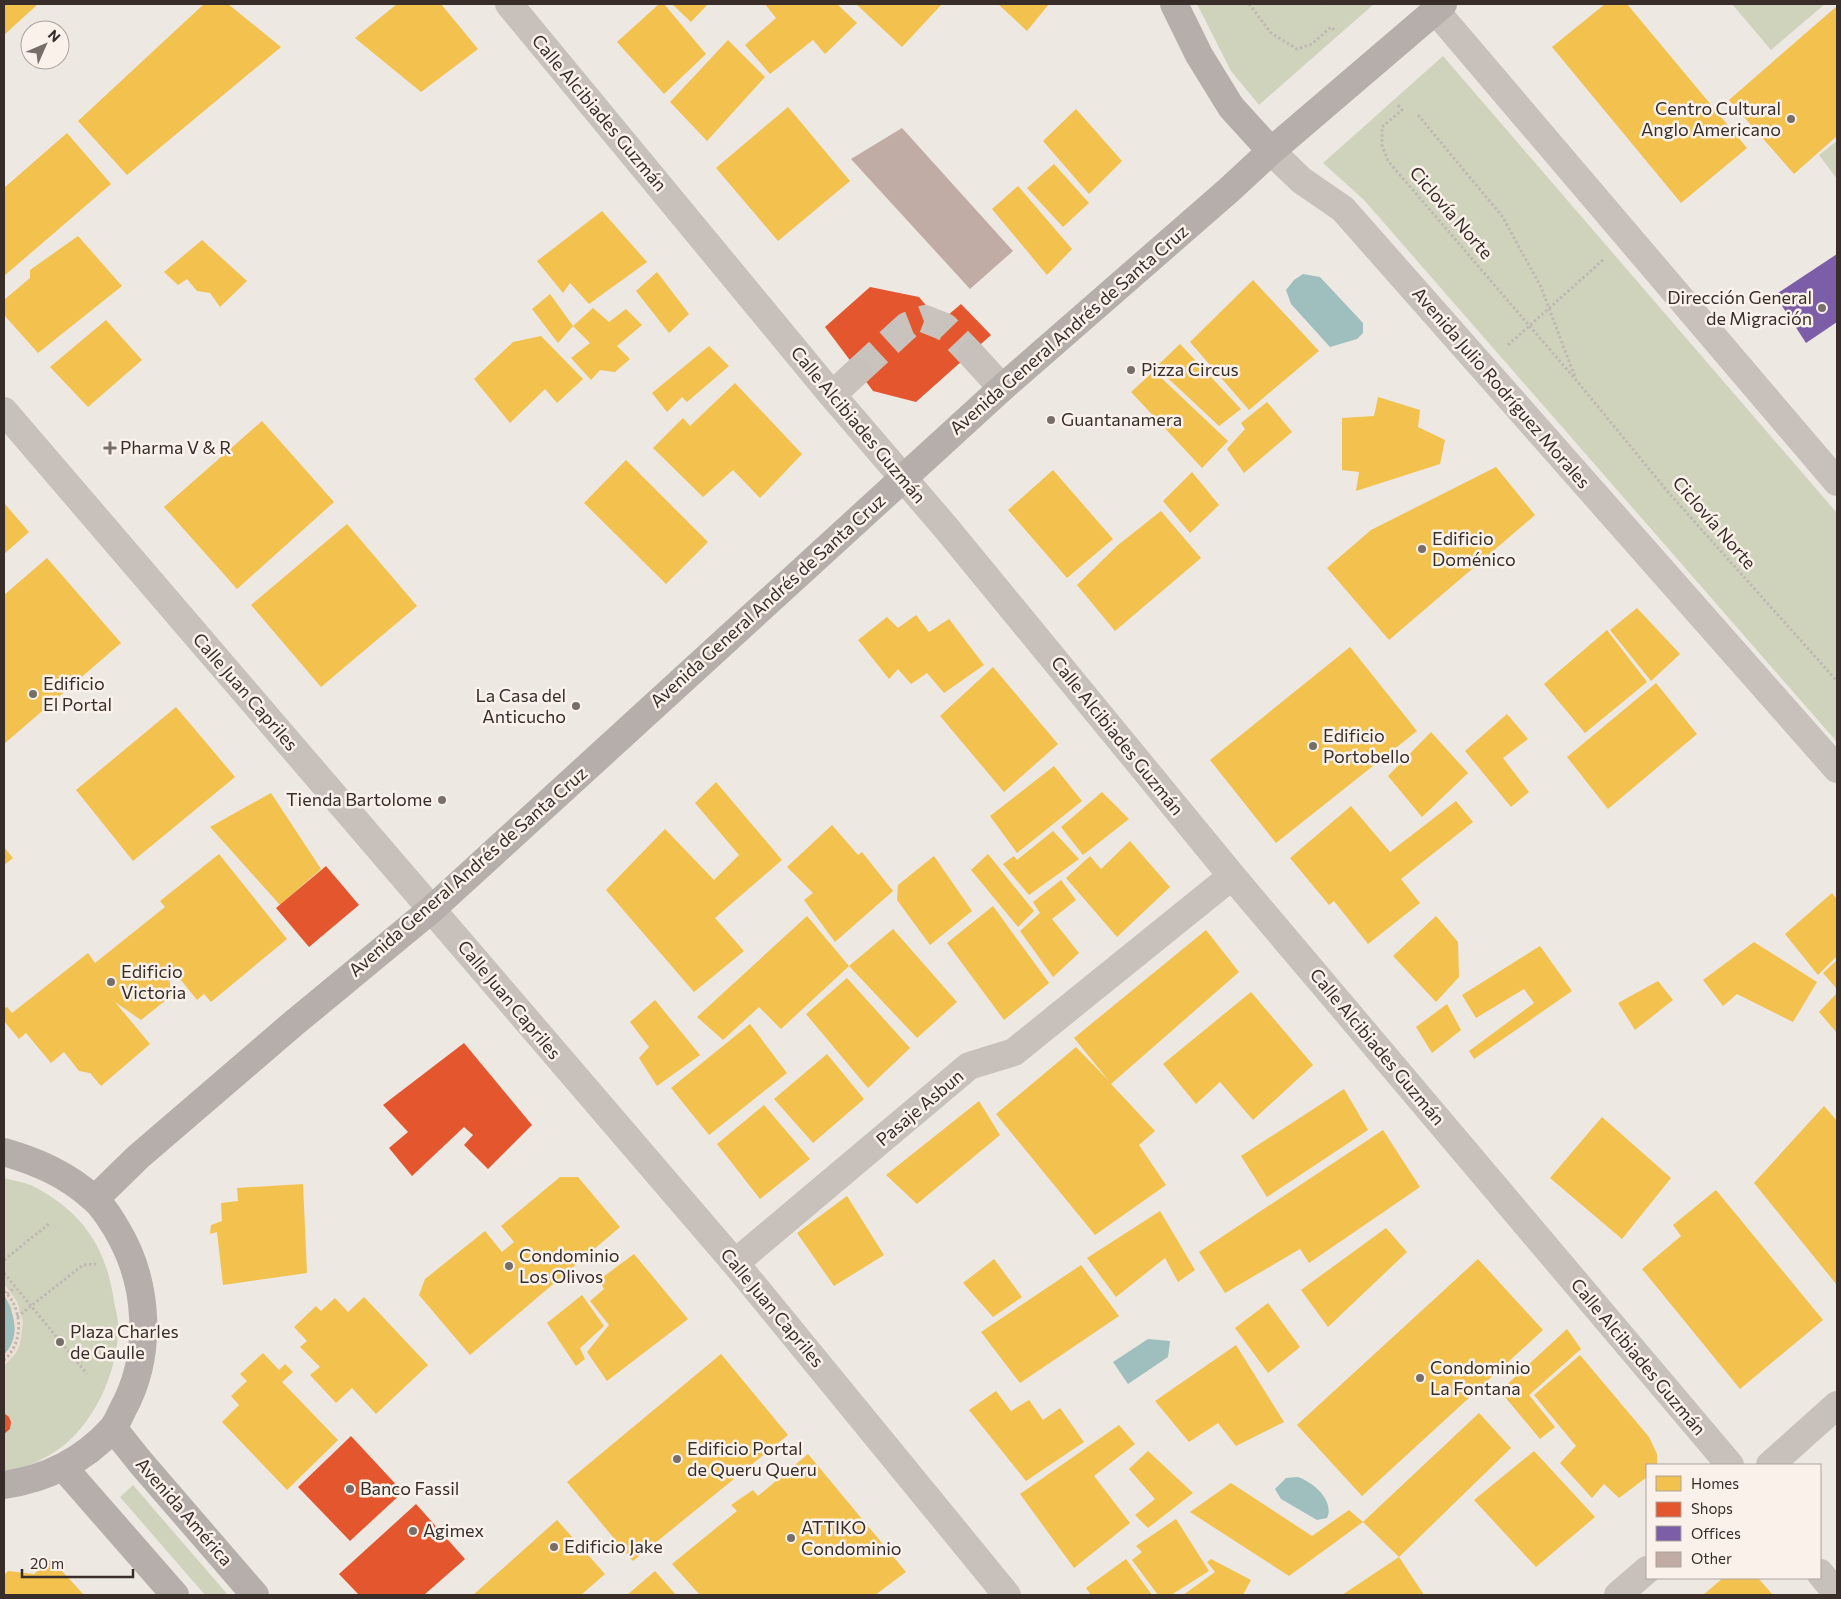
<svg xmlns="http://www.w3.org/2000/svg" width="1841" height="1599" font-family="Commissioner,sans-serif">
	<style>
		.green { fill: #cfd3bc }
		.plaza { fill: #ebe0d2 }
		.water { fill: #9ebfbe }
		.homes { fill: #f2c14e }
		.shops { fill: #e4572e }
		.offices { fill: #7b5ea7 }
		.building { fill: #c0aca4 }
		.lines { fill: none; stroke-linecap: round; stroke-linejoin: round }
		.minor-tunnel { stroke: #c9c3bd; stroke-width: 28; stroke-dasharray: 28 14; stroke-linecap: butt }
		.path { stroke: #c0b9b3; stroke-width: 3; stroke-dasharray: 2.5 2.5; stroke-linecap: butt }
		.minor { stroke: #c7c0bb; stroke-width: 28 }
		.major { stroke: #b5aeaa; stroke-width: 28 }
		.poi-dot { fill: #776e6a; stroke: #faf2ea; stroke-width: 2 }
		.labels { text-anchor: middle; stroke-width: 5; stroke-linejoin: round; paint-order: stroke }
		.poi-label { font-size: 18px; fill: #382d29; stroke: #faf2ea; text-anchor: start }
		.street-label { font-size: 18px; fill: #382d29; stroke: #faf2ea }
	</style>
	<rect width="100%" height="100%" fill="#ede8e2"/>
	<path class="green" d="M1197 4H1374L1259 105 1231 71Z
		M1732 4H1825L1771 50Z
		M1443 56 1837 513V742L1364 200 1323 163Z
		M1837 141V179L1819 155Z
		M4 1178C13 1181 25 1182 33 1186 80 1211 104 1243 113 1295 114 1304 117 1313 118 1322 120 1368 95 1425 56 1451 39 1462 22 1469 4 1474Z
		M133 1485 228 1595H205L120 1497Z"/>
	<path class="plaza" d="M4 1284 17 1301 23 1322 20 1344 16 1353 4 1366V1355L6 1352 12 1308 4 1295Z"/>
	<path class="water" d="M1303 274 1320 277 1363 323V333L1357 339 1330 347 1291 304 1286 290 1294 280Z
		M4 1295C15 1314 21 1337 4 1355Z
		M1148 1339 1170 1341 1168 1357 1128 1384 1113 1362Z
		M1298 1477C1313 1482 1335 1501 1327 1518L1317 1520 1281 1499 1275 1489 1286 1478Z"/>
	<path class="homes" d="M4 4H38L4 35Z
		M204 4H228L281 47 127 175 78 121Z
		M397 4H441L478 49 421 92 355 38Z
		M659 4H664L706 54 664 94 617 42Z
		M672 4H708L691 22Z
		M765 4H837L857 23 825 54 813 40 770 74 745 45 776 18Z
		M856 4H942L902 47Z
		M998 4H1049L1027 31Z
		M1605 4H1627L1747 148 1681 203 1552 47Z
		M1837 6V136L1794 174 1729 100Z
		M728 40 765 77 707 141 670 102Z
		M788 107 850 181 778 241 716 168Z
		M1076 109 1122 161 1089 194 1043 141Z
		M67 133 111 184 4 276V188Z
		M1054 164 1089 203 1063 227 1027 188Z
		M1018 186 1072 249 1047 275 992 209Z
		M602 211 647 262 589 304 570 283 563 293 537 261Z
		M78 236 122 286 38 353 4 315V300L30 278V270Z
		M202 240 247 281 220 307 210 293 197 291 187 279 178 285 164 272Z
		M657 272 689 314 669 333 636 291Z
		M1253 280 1319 351 1249 410 1190 342Z
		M550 294 573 326 593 308 609 322 626 309 642 325 617 346 630 359 615 372 600 370 591 380 571 358 590 343 573 326 558 343 532 309Z
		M106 320 142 360 88 407 50 367Z
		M541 336 583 379 557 403 545 389 510 423 474 379 513 342Z
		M1180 344 1241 409 1219 426 1156 367Z
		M709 346 729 366 687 402 682 397 667 412 652 393Z
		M1154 371 1228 441 1202 468 1131 392Z
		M735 383 802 454 760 498 733 470 703 497 653 448 683 418 690 426Z
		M1378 397 1420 410 1418 427 1445 440 1440 464 1356 491 1359 472 1342 470V418L1374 416Z
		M1267 402 1292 432 1244 473 1227 449 1245 429 1241 423Z
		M262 421 334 502 237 589 164 507Z
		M626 460 708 542 666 584 584 503Z
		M1496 467 1535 515 1389 640 1327 568 1371 530Z
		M1053 470 1113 539 1067 578 1008 510Z
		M1192 472 1219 505 1190 533 1163 501Z
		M4 503 29 532 4 554Z
		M1161 511 1201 558 1115 631 1077 585 1118 545Z
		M347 524 417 606 321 687 251 605Z
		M47 558 121 643 4 744V595Z
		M1637 608 1680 654 1651 681 1610 630Z
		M916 615 929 632 949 619 984 665 944 693 927 673 911 684 898 669 889 679 858 640 887 617 898 628Z
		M1607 630 1647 682 1585 733 1544 684Z
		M1350 647 1417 731 1276 843 1210 760Z
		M993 667 1058 744 1004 792 940 716Z
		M1656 683 1697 734 1608 809 1567 757Z
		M176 707 235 777 133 861 76 790Z
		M1507 714 1528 739 1503 758 1529 792 1511 807 1465 751Z
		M1431 732 1468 773 1422 817 1388 776Z
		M1054 766 1082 801 1017 853 990 816Z
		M716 782 782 860 715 918 744 951 694 992 606 890 665 829 714 880 739 855 695 803Z
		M1102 792 1129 819 1083 855 1061 827Z
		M271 793 321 869 280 905 210 827Z
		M1456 801 1473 822 1401 879 1420 903 1368 944 1334 901 1329 905 1290 858 1351 806 1390 852Z
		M832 825 858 855 862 852 893 891 835 942 804 900 813 893 787 867Z
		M1053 831 1079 859 1029 895 1003 864 1014 856 1017 860Z
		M1130 841 1170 887 1117 937 1066 878 1090 856 1101 869Z
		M4 847 13 858 4 865Z
		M219 854 287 939 211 1002 204 994 197 1000 168 964 171 996 141 1020 115 1002 150 1044 101 1086 90 1073 79 1071 64 1052 51 1063 26 1033 19 1039 4 1021V1009L7 1007 12 1013 88 953 95 963 165 907 160 901Z
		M988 854 1034 911 1018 927 971 870Z
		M934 856 972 911 930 945 897 900 898 885Z
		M1061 880 1076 900 1052 919 1079 953 1053 977 1020 931 1040 913 1033 902Z
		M1832 893 1837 899V956L1818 975 1785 934Z
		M993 906 1049 983 1004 1020 947 943Z
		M807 916 849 966 781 1029 759 1007 723 1040 697 1017Z
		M1436 916 1458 942 1459 977 1436 1002 1393 956Z
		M893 929 957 1002 917 1038 849 966Z
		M1206 930 1239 972 1111 1084 1155 1131 1139 1145 1166 1185 1095 1235 996 1114 1076 1047 1109 1081 1074 1038Z
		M1754 942 1817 982 1793 1022 1737 994 1723 1006 1703 980Z
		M1540 946 1572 991 1474 1059 1469 1051 1534 1003 1524 989 1476 1018 1462 995Z
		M1837 960V989L1823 973Z
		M847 978 910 1048 868 1088 806 1014Z
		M1658 981 1673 1000 1635 1030 1618 1003Z
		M1251 992 1313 1065 1253 1120 1220 1082 1196 1104 1163 1064Z
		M1837 993V1033L1819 1012Z
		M655 1000 700 1055 657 1086 639 1058 649 1047 630 1022Z
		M1447 1004 1461 1030 1432 1053 1416 1027Z
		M750 1024 787 1073 709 1135 671 1088Z
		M827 1054 864 1099 813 1143 774 1099Z
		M1344 1089 1368 1130 1267 1197 1241 1156Z
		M979 1101 1000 1135 917 1204 886 1175Z
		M764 1105 810 1159 760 1199 717 1144Z
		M1824 1106 1837 1121V1285L1754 1183Z
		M1602 1117 1671 1178 1622 1239 1550 1178Z
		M1383 1130 1420 1187 1309 1263 1300 1249 1225 1293 1199 1252Z
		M560 1177H578L620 1227 470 1355 419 1295 425 1279 485 1231 502 1252 514 1242 501 1226Z
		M303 1184 307 1273 223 1285 217 1232 210 1234 211 1225 222 1221 221 1203 238 1201 237 1188Z
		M1716 1190 1823 1320 1740 1389 1642 1269 1681 1236 1673 1225Z
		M847 1196 884 1255 834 1286 797 1233Z
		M1160 1211 1195 1270 1178 1282 1165 1258 1116 1297 1087 1258Z
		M1386 1228 1407 1252 1328 1327 1301 1290Z
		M634 1254 688 1319 607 1381 587 1352 609 1325 590 1301 604 1289 599 1280Z
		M994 1259 1022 1297 993 1317 963 1283Z
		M1478 1259 1543 1330 1362 1496 1297 1425Z
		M1081 1265 1119 1316 1020 1383 981 1332Z
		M582 1295 604 1326 580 1348 585 1359 576 1366 547 1323Z
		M364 1297 428 1365 376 1414 352 1388 336 1403 310 1375 320 1367 300 1347 307 1341 294 1327 316 1306 321 1311 335 1298 348 1312Z
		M1268 1303 1300 1347 1268 1373 1235 1328Z
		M1567 1329 1581 1349 1529 1395 1555 1427 1540 1439 1500 1391Z
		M1236 1345 1284 1422 1236 1446 1218 1423 1189 1442 1155 1401Z
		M263 1353 279 1370 285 1364 293 1372 282 1382 338 1440 287 1490 222 1422 239 1405 231 1396 247 1381 240 1374Z
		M721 1354 788 1435 633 1561 567 1482Z
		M1580 1355 1649 1437 1657 1454V1465H1647V1477L1619 1498 1604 1484 1592 1498 1560 1463 1576 1446 1534 1395Z
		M996 1391 1011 1411 1029 1400 1043 1420 1060 1408 1084 1442 1026 1481 969 1410Z
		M1479 1413 1511 1448 1399 1557 1363 1522Z
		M1119 1425 1135 1444 1094 1476 1130 1523 1074 1568 1020 1494Z
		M1148 1451 1193 1493 1148 1528 1135 1515 1155 1499 1129 1469Z
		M1534 1451 1595 1517 1536 1567 1474 1500Z
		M808 1454 906 1572 875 1595H700L672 1564 737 1511 731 1505 753 1490 758 1496Z
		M1231 1483 1312 1536 1349 1510 1363 1522 1289 1576 1190 1512Z
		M1176 1519 1209 1571 1171 1595H1158L1132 1560 1142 1552 1136 1546Z
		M557 1520 605 1574 581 1595H473Z
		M1399 1557 1424 1595H1342Z
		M51 1559 84 1595H4V1575L8 1571 34 1574Z
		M1126 1559 1152 1595H1091L1086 1588Z
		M1211 1559 1251 1580 1243 1595H1183L1215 1572 1207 1562Z
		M655 1571 676 1595H627Z
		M1723 1578H1758L1773 1595H1703Z"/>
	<path class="shops" d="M870 287 919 297 940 322 961 304 991 335 916 402 873 391 825 327Z
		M326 866 359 905 309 947 276 908Z
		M464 1043 532 1125 488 1169 464 1145 473 1135 464 1127 412 1176 389 1148 408 1132 383 1105Z
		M4 1413 9 1417 11 1422 10 1429 4 1434Z
		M351 1436 403 1492 350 1541 298 1487Z
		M416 1504 465 1559 424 1595H359L339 1574Z"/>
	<path class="offices" d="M1837 254V322L1806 343 1775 295Z"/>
	<path class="building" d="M902 128 1013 251 970 289 851 159Z"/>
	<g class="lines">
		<path class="minor-tunnel" d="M858 371 907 326 925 319 945 327 971 354"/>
		<path class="path" d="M1249 4 1271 33 1297 49 1312 44 1331 27 1335 31
			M1324 4H1325
			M1398 105 1402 110 1382 127V145L1388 161 1576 380 1668 492 1837 681
			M1418 115 1502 216 1541 287 1575 377
			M1508 345 1604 259
			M4 1260 50 1223
			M4 1273 87 1374
			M4 1291C23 1308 24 1343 4 1360
			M7 1294 15 1287
			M17 1317 83 1265 96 1264"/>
		<path class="minor" d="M509 4 832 395 947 529 1232 876 1730 1465
			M1435 10 1837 482
			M1271 151 1301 180 1343 209 1837 769
			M971 354 1002 388
			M832 395 858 371
			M4 411 735 1263 1007 1595
			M735 1263 969 1066 1014 1052 1232 876
			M1770 1465 1837 1405
			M1820 1573 1837 1594
			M1618 1595 1647 1570"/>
		<path class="major" d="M1174 4 1199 55 1231 107 1271 151
			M4 1152C38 1162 66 1174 93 1198 103 1206 110 1218 116 1228 149 1282 153 1354 123 1409 120 1415 117 1423 112 1429 84 1460 46 1479 4 1485
			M95 1199 138 1157 294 1023 432 909 1002 388 1229 190 1271 151 1443 4
			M113 1428 141 1463 255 1595
			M64 1468 175 1595"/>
	</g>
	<g class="poi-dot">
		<circle cx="1791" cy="119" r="5"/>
		<circle cx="1822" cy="308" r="5"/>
		<circle cx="1131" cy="370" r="5"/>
		<circle cx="1051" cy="420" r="5"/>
		<path d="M107.5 440.5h5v5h5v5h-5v5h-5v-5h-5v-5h5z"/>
		<circle cx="1422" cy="549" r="5"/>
		<circle cx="33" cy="694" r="5"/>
		<circle cx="576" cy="706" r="5"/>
		<circle cx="1313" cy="746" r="5"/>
		<circle cx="442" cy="800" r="5"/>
		<circle cx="111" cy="982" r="5"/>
		<circle cx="509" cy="1266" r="5"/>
		<circle cx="60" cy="1342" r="5"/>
		<circle cx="1420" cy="1378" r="5"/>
		<circle cx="677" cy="1459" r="5"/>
		<circle cx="350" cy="1489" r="5"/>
		<circle cx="413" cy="1531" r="5"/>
		<circle cx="791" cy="1538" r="5"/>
		<circle cx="554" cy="1547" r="5"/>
	</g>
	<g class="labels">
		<g class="poi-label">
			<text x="1781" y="115" text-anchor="end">Centro Cultural<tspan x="1781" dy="21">Anglo Americano</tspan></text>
			<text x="1812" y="304" text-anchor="end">Dirección General<tspan x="1812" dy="21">de Migración</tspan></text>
			<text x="1141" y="376">Pizza Circus</text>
			<text x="1061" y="426">Guantanamera</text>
			<text x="120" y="454">Pharma V &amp; R</text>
			<text x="1432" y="545">Edificio<tspan x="1432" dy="21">Doménico</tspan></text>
			<text x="43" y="690">Edificio<tspan x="43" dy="21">El Portal</tspan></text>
			<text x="566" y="702" text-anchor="end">La Casa del<tspan x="566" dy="21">Anticucho</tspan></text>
			<text x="1323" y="742">Edificio<tspan x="1323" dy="21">Portobello</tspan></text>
			<text x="432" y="806" text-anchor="end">Tienda Bartolome</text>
			<text x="121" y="978">Edificio<tspan x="121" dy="21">Victoria</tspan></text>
			<text x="519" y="1262">Condominio<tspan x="519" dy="21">Los Olivos</tspan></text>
			<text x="70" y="1338">Plaza Charles<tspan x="70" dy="21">de Gaulle</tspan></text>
			<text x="1430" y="1374">Condominio<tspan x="1430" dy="21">La Fontana</tspan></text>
			<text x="687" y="1455">Edificio Portal<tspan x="687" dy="21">de Queru Queru</tspan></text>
			<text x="360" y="1495">Banco Fassil</text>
			<text x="801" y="1534">ATTIKO<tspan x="801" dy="21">Condominio</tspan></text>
			<text x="423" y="1537">Agimex</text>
			<text x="564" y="1553">Edificio Jake</text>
		</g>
		<g class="street-label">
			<text transform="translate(599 113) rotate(50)" y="6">Calle Alcibiades Guzmán</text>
			<text transform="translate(1451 213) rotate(49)" y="6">Ciclovía Norte</text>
			<text transform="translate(1069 330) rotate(-41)" y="6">Avenida General Andrés de Santa Cruz</text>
			<text transform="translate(1501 388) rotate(49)" y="6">Avenida Julio Rodríguez Morales</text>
			<text transform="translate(858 425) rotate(50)" y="6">Calle Alcibiades Guzmán</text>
			<text transform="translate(1714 523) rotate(49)" y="6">Ciclovía Norte</text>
			<text transform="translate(768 601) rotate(-42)" y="6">Avenida General Andrés de Santa Cruz</text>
			<text transform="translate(245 692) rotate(49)" y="6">Calle Juan Capriles</text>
			<text transform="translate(1117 736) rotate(51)" y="6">Calle Alcibiades Guzmán</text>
			<text transform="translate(468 872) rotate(-41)" y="6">Avenida General Andrés de Santa Cruz</text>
			<text transform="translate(509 1000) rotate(50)" y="6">Calle Juan Capriles</text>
			<text transform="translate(1377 1047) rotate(50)" y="6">Calle Alcibiades Guzmán</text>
			<text transform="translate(920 1108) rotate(-40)" y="6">Pasaje Asbun</text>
			<text transform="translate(772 1308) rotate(50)" y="6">Calle Juan Capriles</text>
			<text transform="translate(1638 1357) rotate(50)" y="6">Calle Alcibiades Guzmán</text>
			<text transform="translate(184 1512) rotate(49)" y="6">Avenida América</text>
		</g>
	</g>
	<rect width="1841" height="1599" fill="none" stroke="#382d29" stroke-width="10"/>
	<rect x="1646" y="1464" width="175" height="115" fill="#faf2ea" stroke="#aca39d"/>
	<rect x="1656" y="1476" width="25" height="15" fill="#f2c14e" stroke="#aca39d"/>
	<text x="1691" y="1489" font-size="15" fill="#382d29">Homes</text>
	<rect x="1656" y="1502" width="25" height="15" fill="#e4572e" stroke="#aca39d"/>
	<text x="1691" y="1514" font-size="15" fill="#382d29">Shops</text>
	<rect x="1656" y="1526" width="25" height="15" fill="#7b5ea7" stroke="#aca39d"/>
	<text x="1691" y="1539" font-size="15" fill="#382d29">Offices</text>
	<rect x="1656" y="1552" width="25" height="15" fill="#c0aca4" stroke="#aca39d"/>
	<text x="1691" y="1564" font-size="15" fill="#382d29">Other</text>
	<g transform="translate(45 45) rotate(45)"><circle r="24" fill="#faf2ea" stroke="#aca39d"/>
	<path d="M0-4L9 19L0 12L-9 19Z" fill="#776e6a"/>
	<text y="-8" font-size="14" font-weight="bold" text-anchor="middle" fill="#382d29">N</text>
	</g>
	<path d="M22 1569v8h111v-8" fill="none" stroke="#382d29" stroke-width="2.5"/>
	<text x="30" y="1569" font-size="15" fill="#382d29" stroke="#faf2ea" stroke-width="4" paint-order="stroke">20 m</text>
</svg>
